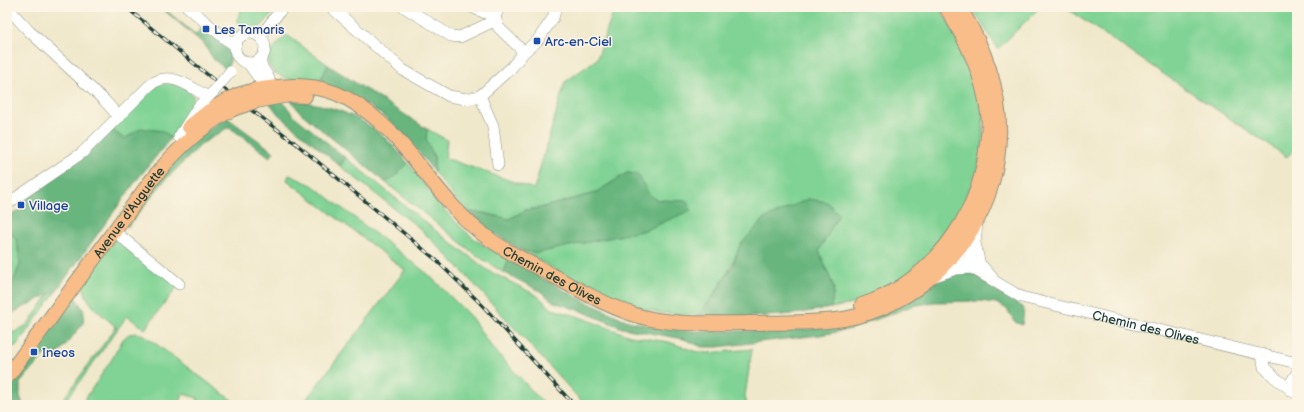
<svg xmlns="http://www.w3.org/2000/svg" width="1304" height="412" font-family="'Balsamiq Sans',sans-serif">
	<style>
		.green { fill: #80d394; stroke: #508864 }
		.forest { fill: #68b57e; stroke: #447959 }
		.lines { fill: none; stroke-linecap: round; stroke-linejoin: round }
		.minor-casing { stroke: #889280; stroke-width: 12 }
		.major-casing { stroke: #889280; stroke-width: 16 }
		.minor { stroke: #fff; stroke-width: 11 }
		.major { stroke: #f8bd89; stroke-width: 14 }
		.rail-casing { stroke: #1f3d34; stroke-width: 3.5 }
		.rail { stroke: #fcf5e5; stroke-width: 2; stroke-dasharray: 6; stroke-linecap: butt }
		.minor-bridge-casing { stroke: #889280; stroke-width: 12; stroke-linecap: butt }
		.major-bridge-casing { stroke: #889280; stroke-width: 16; stroke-linecap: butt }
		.minor-bridge { stroke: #fff; stroke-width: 11 }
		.major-bridge { stroke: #f8bd89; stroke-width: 14 }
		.transit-dot { fill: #1a4fb4; stroke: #fcf5e5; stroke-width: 1.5 }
		.labels { text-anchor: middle; stroke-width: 3; stroke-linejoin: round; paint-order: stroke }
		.transit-label { font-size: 13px; fill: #164399; stroke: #fcf5e5; text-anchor: start }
		.street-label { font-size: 13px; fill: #1f3d34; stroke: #fcf5e5 }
	</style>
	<rect width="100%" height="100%" fill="#fcf5e5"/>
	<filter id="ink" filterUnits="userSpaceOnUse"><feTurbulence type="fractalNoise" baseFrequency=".025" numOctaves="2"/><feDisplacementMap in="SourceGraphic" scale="8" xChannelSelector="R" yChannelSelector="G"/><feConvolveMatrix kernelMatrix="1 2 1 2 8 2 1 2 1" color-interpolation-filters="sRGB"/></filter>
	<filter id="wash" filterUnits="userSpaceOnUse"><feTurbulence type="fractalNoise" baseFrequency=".012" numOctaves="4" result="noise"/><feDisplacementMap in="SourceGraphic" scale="16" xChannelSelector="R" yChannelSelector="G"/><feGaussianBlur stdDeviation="0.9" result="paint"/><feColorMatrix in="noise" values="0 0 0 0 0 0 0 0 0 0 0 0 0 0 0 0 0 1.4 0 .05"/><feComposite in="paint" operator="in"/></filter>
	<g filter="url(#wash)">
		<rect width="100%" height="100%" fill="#f0e8cb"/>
		<path class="green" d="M242 7H278L261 27C256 28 249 26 242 27L237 20Z
			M615 7H939L965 50 977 81 983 112V143L976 179 964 209 934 254 887 291 852 304 831 308 834 288 819 251 838 214 740 245C730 272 716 293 698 315L660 313 627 304 596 292 522 251 687 201 658 200 649 195 638 174 627 173 595 193 540 208 526 210 509 219 483 213 469 212 453 196 434 172V157L426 139 427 129 447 140 445 158 534 189 565 82 597 59Z
			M971 7H1040L998 49Z
			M1064 7H1297V147L1287 157Z
			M287 35 328 65 319 82C311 81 302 81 294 80 259 72 263 55 287 35Z
			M166 81C172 83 185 87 189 91 204 103 179 128 171 138L163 131 124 139 112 130 153 87Z
			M346 158 441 235 489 271 538 296 552 309 577 316 630 336 669 342 694 351 708 353 752 349 745 396 747 405H585L450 258 418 227 340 166Z
			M408 163C426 186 443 211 465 231 478 243 494 251 509 260L503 272 476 255 385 182 391 180Z
			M289 175 312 185 429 275 471 317 490 345 545 405H302L405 270 287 180Z
			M7 227 17 241 20 264 14 280 7 287Z
			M114 237 178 286 145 329 127 316 63 405H59L116 327C101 313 85 305 83 283Z
			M57 290 16 346H14L7 355V329L13 333 27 325 50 293Z
			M137 333 144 335 233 401 236 405H195L198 398 183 394 179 405H81L112 359 123 339 129 334Z"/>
		<path class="forest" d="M160 7H162L196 35 202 27 227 49C232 57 231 62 226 69L214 60 204 44Z
			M328 65 427 129 426 139 434 157V172C416 148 398 124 372 108 357 97 336 90 319 82Z
			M281 99 293 115 346 158 340 166 278 114 269 102Z
			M290 100C326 104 357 113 385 138 393 145 401 155 408 163L391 180 385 182 301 113Z
			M226 117 274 152 270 157 232 129 227 128 203 143 165 180 128 227 124 224 182 150Z
			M141 128 163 131 171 138 136 181 57 290 7 316V287L14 280 20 264 17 241 7 227V218L26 205 25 196 112 130 124 139Z
			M627 173 638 174 649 195 658 200 687 201 691 210 646 230 537 253 522 251 492 232 469 212 483 213 509 219 526 210 540 208 595 193Z
			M808 199 827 202 839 214 819 251 834 288 831 308 794 314 737 318 698 315 713 297 733 265 740 245 764 219Z
			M509 260 582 300 628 321 655 327 685 331H768L812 329 838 324 923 287 952 272 975 274 1003 296 1023 307 1024 311 1022 325 1015 322 1007 309 996 303 980 301 934 302 912 306 848 330 820 335 717 347H702L684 339 622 328 584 312 554 302 540 291 503 272Z
			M74 295 84 311 83 324 57 355 54 356 46 353 20 383V396L23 405H10L7 393 8 387Z"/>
	</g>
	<g filter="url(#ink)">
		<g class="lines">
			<g class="minor-casing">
				<g id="minor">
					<path d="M7 7 29 31 104 100 119 117"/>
					<path d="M188 7 224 38 235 45"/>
					<path d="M331 7 403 70 449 96 466 99 480 96"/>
					<path d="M404 7 451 36 460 37 496 20"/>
					<path d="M471 7 495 17"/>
					<path d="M499 7 495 17 498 27 524 52"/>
					<circle cx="250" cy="48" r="15"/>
					<path d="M260 37 283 7"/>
					<path d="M261 58C258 72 277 75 266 92"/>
					<path d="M248 63 261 81 272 91"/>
					<path d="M480 96 512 67 524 52 537 41 553 18 556 7"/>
					<path d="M480 96 493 126 498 165"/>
					<path d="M179 137 198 107 214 91"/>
					<path d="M7 204 82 153 149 86C169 69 189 86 208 97"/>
					<path d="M977 223 975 243 979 261"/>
					<path d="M114 231 179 284"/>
					<path d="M952 244 968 251 992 277"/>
					<path id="s1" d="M950 247 960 259 972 268 1021 297 1297 363"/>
					<path d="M932 277 956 269 972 268"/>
					<path d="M1262 354 1264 367 1274 377 1297 394"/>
					<path d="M1292 391V381L1297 373"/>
				</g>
			</g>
			<g class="major-casing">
				<g id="major">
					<path id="s2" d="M255 90C287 85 318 82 348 99 410 134 433 199 488 238 507 252 528 262 548 273 577 289 605 305 635 315 671 326 710 323 747 323 779 322 812 324 844 319 917 306 977 246 994 175 1008 115 992 58 959 7"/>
					<path d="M256 101 289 95 305 96"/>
					<path d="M189 127 208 112 224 102"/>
					<path d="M862 305C929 283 978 220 986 150 988 138 990 125 988 114 983 73 967 42 946 7"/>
					<path id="s3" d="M7 377 151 181C174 152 200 126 233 109"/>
				</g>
			</g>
			<use href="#minor" class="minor"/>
			<use href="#major" class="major"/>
			<g class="rail-casing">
				<path id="rail" d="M126 7 238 100 294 142 435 259 482 305 574 405"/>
			</g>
			<use href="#rail" class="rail"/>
			<g class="minor-bridge-casing">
				<path id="minor-bridge" d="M214 91 230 72"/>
			</g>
			<g class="major-bridge-casing">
				<path id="major-bridge" d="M224 102 238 95 255 90
					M233 109 256 101"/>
			</g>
			<use href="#minor-bridge" class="minor-bridge"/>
			<use href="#major-bridge" class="major-bridge"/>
		</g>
	</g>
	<g class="transit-dot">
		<rect x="202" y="25" width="8" height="8" rx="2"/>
		<rect x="533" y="37" width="8" height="8" rx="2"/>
		<rect x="17" y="201" width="8" height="8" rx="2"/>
		<rect x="30" y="348" width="8" height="8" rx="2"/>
	</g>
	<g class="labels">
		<g class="transit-label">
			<text x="214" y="34">Les Tamaris</text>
			<text x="545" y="46">Arc-en-Ciel</text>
			<text x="29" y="210">Village</text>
			<text x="42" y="357">Ineos</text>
		</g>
		<g class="street-label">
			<text dy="5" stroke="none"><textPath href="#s3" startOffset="205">Avenue d'Auguette</textPath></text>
			<text dy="5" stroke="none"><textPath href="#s2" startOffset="368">Chemin des Olives</textPath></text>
			<text dy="5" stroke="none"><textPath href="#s1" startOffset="216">Chemin des Olives</textPath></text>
		</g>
	</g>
	<rect width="1304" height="412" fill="none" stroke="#fcf5e5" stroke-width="24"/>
</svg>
